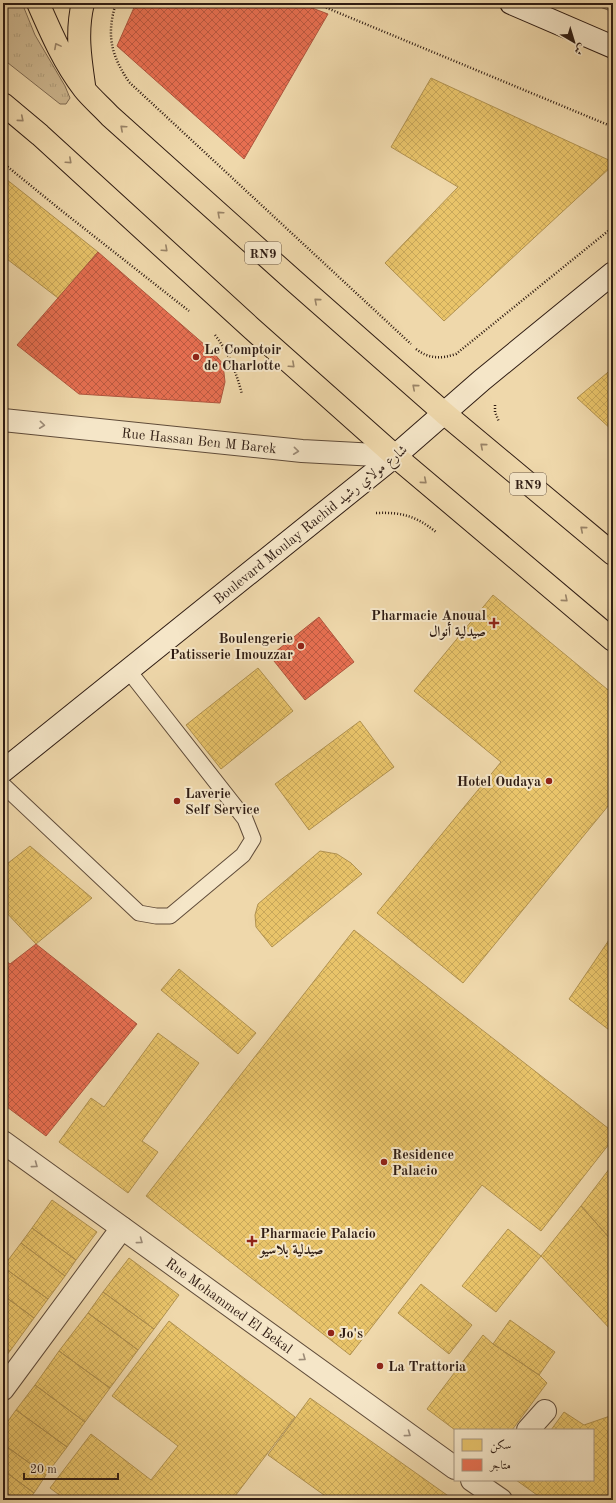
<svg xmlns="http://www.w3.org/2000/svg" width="616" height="1503" font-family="'Old Standard TT',Amiri,serif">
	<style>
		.grass { fill: url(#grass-tufts); stroke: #7e6a52 }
		.homes { fill: url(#homes-cross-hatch); stroke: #b19250 }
		.shops { fill: url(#shops-cross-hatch); stroke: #b0563e }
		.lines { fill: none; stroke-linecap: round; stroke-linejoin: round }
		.lane-casing { stroke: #5f4b39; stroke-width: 17 }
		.street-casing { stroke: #5f4b39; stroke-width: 24 }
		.secondary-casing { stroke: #2f1c13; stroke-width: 24 }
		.primary-casing { stroke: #2f1c13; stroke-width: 24 }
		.path { stroke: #2f1c13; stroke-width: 2.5; stroke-dasharray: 1 2; stroke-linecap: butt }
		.lane { stroke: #f5e6c8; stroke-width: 15 }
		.street { stroke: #f5e6c8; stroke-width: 22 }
		.secondary { stroke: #f5e6c8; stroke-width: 22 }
		.primary { stroke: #efd8ab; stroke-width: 22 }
		.oneway { stroke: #998367 }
		.oneway2 { stroke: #9c8b77 }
		.poi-dot { fill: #8f2418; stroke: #f5e6c8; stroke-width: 1.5 }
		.labels { text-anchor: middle; stroke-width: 4; stroke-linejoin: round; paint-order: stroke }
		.shield { fill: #f5e6c8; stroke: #6a5949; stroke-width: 1 }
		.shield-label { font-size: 13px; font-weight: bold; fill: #2f1c13 }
		.poi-label { font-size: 14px; font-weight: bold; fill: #2f1c13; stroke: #f5e6c8; text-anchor: start }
		.street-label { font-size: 14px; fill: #2f1c13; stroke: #f5e6c8 }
	</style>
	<defs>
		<pattern id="grass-tufts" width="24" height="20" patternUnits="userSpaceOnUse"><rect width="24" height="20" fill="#ceb891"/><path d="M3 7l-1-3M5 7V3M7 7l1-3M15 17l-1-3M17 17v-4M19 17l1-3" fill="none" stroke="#b19e7c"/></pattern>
		<pattern id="homes-cross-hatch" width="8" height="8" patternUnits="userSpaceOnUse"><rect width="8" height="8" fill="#e9c46a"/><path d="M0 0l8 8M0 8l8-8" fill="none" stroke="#c8a85b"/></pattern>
		<pattern id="shops-cross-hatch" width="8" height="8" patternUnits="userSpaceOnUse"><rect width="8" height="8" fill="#e76f51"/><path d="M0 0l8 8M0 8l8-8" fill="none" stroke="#bc5a42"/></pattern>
	</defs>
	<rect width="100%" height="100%" fill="#efd8ab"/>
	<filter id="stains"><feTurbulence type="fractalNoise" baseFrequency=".005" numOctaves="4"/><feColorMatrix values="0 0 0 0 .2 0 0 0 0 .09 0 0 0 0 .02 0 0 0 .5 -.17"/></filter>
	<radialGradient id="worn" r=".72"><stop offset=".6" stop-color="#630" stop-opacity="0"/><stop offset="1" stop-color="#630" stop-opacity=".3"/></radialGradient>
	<path class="grass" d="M3 3H22L35 35 65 86 70 98 66 104H60L3 59Z
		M590 3H613V12Z"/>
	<path class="homes" d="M431 78 613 162V165L444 321 385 263 458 187 391 147Z
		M6 179 98 252 58 298 3 256V183Z
		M613 368V431L577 398Z
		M493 595 613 694V800L463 983 377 913 501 762 414 691Z
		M258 668 293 711 221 769 186 725Z
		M360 721 394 767 309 830 275 784Z
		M30 846 92 898 36 944 3 909V867Z
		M320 851 337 854 351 863 362 874 272 947 256 927 255 915 258 904Z
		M354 930 613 1132V1139L541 1231 482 1185 350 1355 146 1196Z
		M613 934V1033L569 999Z
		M179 969 256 1033 238 1054 161 990Z
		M158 1033 199 1063 142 1141 158 1152 128 1193 59 1142 91 1098 104 1107Z
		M613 1164V1242L581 1206Z
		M52 1200 97 1232 76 1260 32 1228Z
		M581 1206 613 1242V1332L541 1256Z
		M32 1228 76 1260 65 1276 21 1243Z
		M508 1229 541 1256 496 1312 462 1286Z
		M21 1243 65 1276 48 1299 3 1267Z
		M129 1258 179 1295 154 1329 103 1292Z
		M3 1267 48 1299 34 1318 3 1295Z
		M421 1284 472 1325 449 1354 398 1313Z
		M103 1292 154 1329 138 1350 88 1313Z
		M3 1295 34 1318 10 1351 3 1346Z
		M88 1313 138 1350 110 1388 59 1351Z
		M510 1320 555 1352 539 1375 493 1344Z
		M169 1321 295 1417 232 1500H66L50 1488 91 1434 151 1480 178 1446 112 1396Z
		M483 1335 493 1344 539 1375 547 1383 512 1430H455L427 1409Z
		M3 1346 10 1351 3 1360Z
		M59 1351 110 1388 85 1422 35 1385Z
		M35 1385 85 1422 67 1447 16 1410Z
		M310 1398 454 1500H331L268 1455Z
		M16 1410 67 1447 46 1475 3 1444V1428Z
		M564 1412 584 1425 613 1415V1500H544L516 1480H593V1430H551Z
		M3 1444 46 1475 34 1493 3 1470Z
		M3 1470 34 1493 28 1500H17L3 1490Z
		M3 1490 17 1500H3Z"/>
	<path class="shops" d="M136 3H299L328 14 244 159 117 46Z
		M98 252 213 352 223 364 225 382 220 403 79 394 17 345Z
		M319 617 354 662 305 700 270 656Z
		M36 944 137 1024 46 1136 3 1104V959L10 964Z"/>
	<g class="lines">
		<g class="lane-casing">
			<path id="lane" d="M3 785 139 913 156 916H170L243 855 253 839 245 819 128 670"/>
		</g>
		<g class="street-casing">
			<g id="street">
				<path id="s1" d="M3 420 302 451 395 456"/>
				<path id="s2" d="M3 1142 455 1468"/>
				<path d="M3 1389 122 1228"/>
				<path d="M528 1430 545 1411"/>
				<path d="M472 1480 501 1500"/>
			</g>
		</g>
		<g class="secondary-casing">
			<path id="secondary" d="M511 3 613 47
				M3 771 395 456 482 380 613 273"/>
		</g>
		<g class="primary-casing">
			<path id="primary" d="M38 3C51 33 64 63 84 89 92 99 102 107 110 116L293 280 444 413 613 554
				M83 3C76 31 80 58 84 85
				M3 104 40 135 250 327 395 456 613 640"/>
		</g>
		<path class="path" d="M116 3C106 35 111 55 129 82L411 344
			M315 3 613 127
			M3 163 62 211 189 311
			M215 335C229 353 236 372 242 394
			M416 349C429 359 441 359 456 354L613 227
			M495 405V412L499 422
			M376 513C402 512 416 516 436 532"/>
		<use href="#lane" class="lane"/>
		<use href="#street" class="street"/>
		<use href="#secondary" class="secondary"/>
		<use href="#primary" class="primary"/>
	</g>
	<defs><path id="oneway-chevron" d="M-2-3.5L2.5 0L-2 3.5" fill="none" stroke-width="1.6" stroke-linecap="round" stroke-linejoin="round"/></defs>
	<g class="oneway">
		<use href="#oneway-chevron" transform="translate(57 46) rotate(-118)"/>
		<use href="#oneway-chevron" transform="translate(21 119) rotate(40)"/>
		<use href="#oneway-chevron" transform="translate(123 128) rotate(-138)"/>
		<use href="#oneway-chevron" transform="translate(69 161) rotate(42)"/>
		<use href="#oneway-chevron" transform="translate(220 214) rotate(-138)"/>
		<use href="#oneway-chevron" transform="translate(165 249) rotate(42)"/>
		<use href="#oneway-chevron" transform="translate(317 301) rotate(-139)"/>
		<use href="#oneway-chevron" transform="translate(292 365) rotate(42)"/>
		<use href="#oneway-chevron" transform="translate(415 387) rotate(-139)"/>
		<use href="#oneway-chevron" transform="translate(483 446) rotate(-139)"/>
		<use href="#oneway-chevron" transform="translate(424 481) rotate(40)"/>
		<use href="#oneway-chevron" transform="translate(583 529) rotate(-140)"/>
		<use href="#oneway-chevron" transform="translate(565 599) rotate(40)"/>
	</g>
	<g class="oneway2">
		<use href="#oneway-chevron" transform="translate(42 425) rotate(6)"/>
		<use href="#oneway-chevron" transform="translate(296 451) rotate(6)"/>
		<use href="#oneway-chevron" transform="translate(35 1165) rotate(36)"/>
		<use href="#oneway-chevron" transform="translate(140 1241) rotate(36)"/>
		<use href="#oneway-chevron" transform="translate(303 1358) rotate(36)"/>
		<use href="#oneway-chevron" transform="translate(408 1434) rotate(36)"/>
	</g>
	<g class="poi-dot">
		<circle cx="196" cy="357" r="4"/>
		<path d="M492 617h4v4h4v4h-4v4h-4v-4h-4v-4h4z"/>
		<circle cx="301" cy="646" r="4"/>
		<circle cx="549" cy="781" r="4"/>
		<circle cx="177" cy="801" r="4"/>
		<circle cx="384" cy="1162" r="4"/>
		<path d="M250 1235h4v4h4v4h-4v4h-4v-4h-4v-4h4z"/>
		<circle cx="331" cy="1333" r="4"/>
		<circle cx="380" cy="1366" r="4"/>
	</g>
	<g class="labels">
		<g class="shield">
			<rect x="245" y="242" width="36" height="22" rx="3"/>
			<rect x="510" y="473" width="36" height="22" rx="3"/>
		</g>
		<g class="shield-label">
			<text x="263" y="258">RN9</text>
			<text x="528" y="489">RN9</text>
		</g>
		<g class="poi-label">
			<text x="204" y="354">Le Comptoir<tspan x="204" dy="16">de Charlotte</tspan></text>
			<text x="486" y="620" text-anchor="end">Pharmacie Anoual<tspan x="486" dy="16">صيدلية أنوال</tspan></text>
			<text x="293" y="643" text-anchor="end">Boulengerie<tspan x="293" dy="16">Patisserie Imouzzar</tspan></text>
			<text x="541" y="786" text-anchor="end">Hotel Oudaya</text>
			<text x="185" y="798">Laverie<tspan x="185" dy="16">Self Service</tspan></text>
			<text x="392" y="1159">Residence<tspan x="392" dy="16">Palacio</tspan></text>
			<text x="260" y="1238">Pharmacie Palacio<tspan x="260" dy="16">صيدلية بلاسيو</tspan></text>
			<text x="339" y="1338">Jo's</text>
			<text x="388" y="1371">La Trattoria</text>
		</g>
		<g class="street-label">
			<text dy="5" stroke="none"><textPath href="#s1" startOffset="197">Rue Hassan Ben M Barek</textPath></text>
			<text transform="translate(310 524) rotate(-39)" y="5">Boulevard Moulay Rachid شارع مولاي رشيد</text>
			<text dy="5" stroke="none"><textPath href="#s2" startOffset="279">Rue Mohammed El Bekal</textPath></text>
		</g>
	</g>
	<rect width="616" height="1503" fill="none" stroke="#efd8ab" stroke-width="16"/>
	<rect x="4" y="4" width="608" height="1495" fill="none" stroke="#2f1c13" stroke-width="2"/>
	<rect x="8" y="8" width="600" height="1487" fill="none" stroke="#2f1c13"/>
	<rect x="454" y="1429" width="140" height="52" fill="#f5e6c8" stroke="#a69580"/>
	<rect x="462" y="1439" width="20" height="12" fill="#e9c46a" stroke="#a69580"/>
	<text x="490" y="1449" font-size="12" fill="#2f1c13">سكن</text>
	<rect x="462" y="1459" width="20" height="12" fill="#e76f51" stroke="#a69580"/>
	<text x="490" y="1469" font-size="12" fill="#2f1c13">متاجر</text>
	<g transform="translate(574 42) rotate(142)" stroke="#f5e6c8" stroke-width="3" paint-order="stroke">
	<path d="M0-3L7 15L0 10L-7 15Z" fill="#2f1c13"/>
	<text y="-6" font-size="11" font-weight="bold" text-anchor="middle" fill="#2f1c13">ش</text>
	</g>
	<path d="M24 1473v6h94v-6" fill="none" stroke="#2f1c13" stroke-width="2"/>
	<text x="30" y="1473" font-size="12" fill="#2f1c13" stroke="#f5e6c8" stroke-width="3" paint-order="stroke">20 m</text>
	<rect width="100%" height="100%" filter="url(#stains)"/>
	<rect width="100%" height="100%" fill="url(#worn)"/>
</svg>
